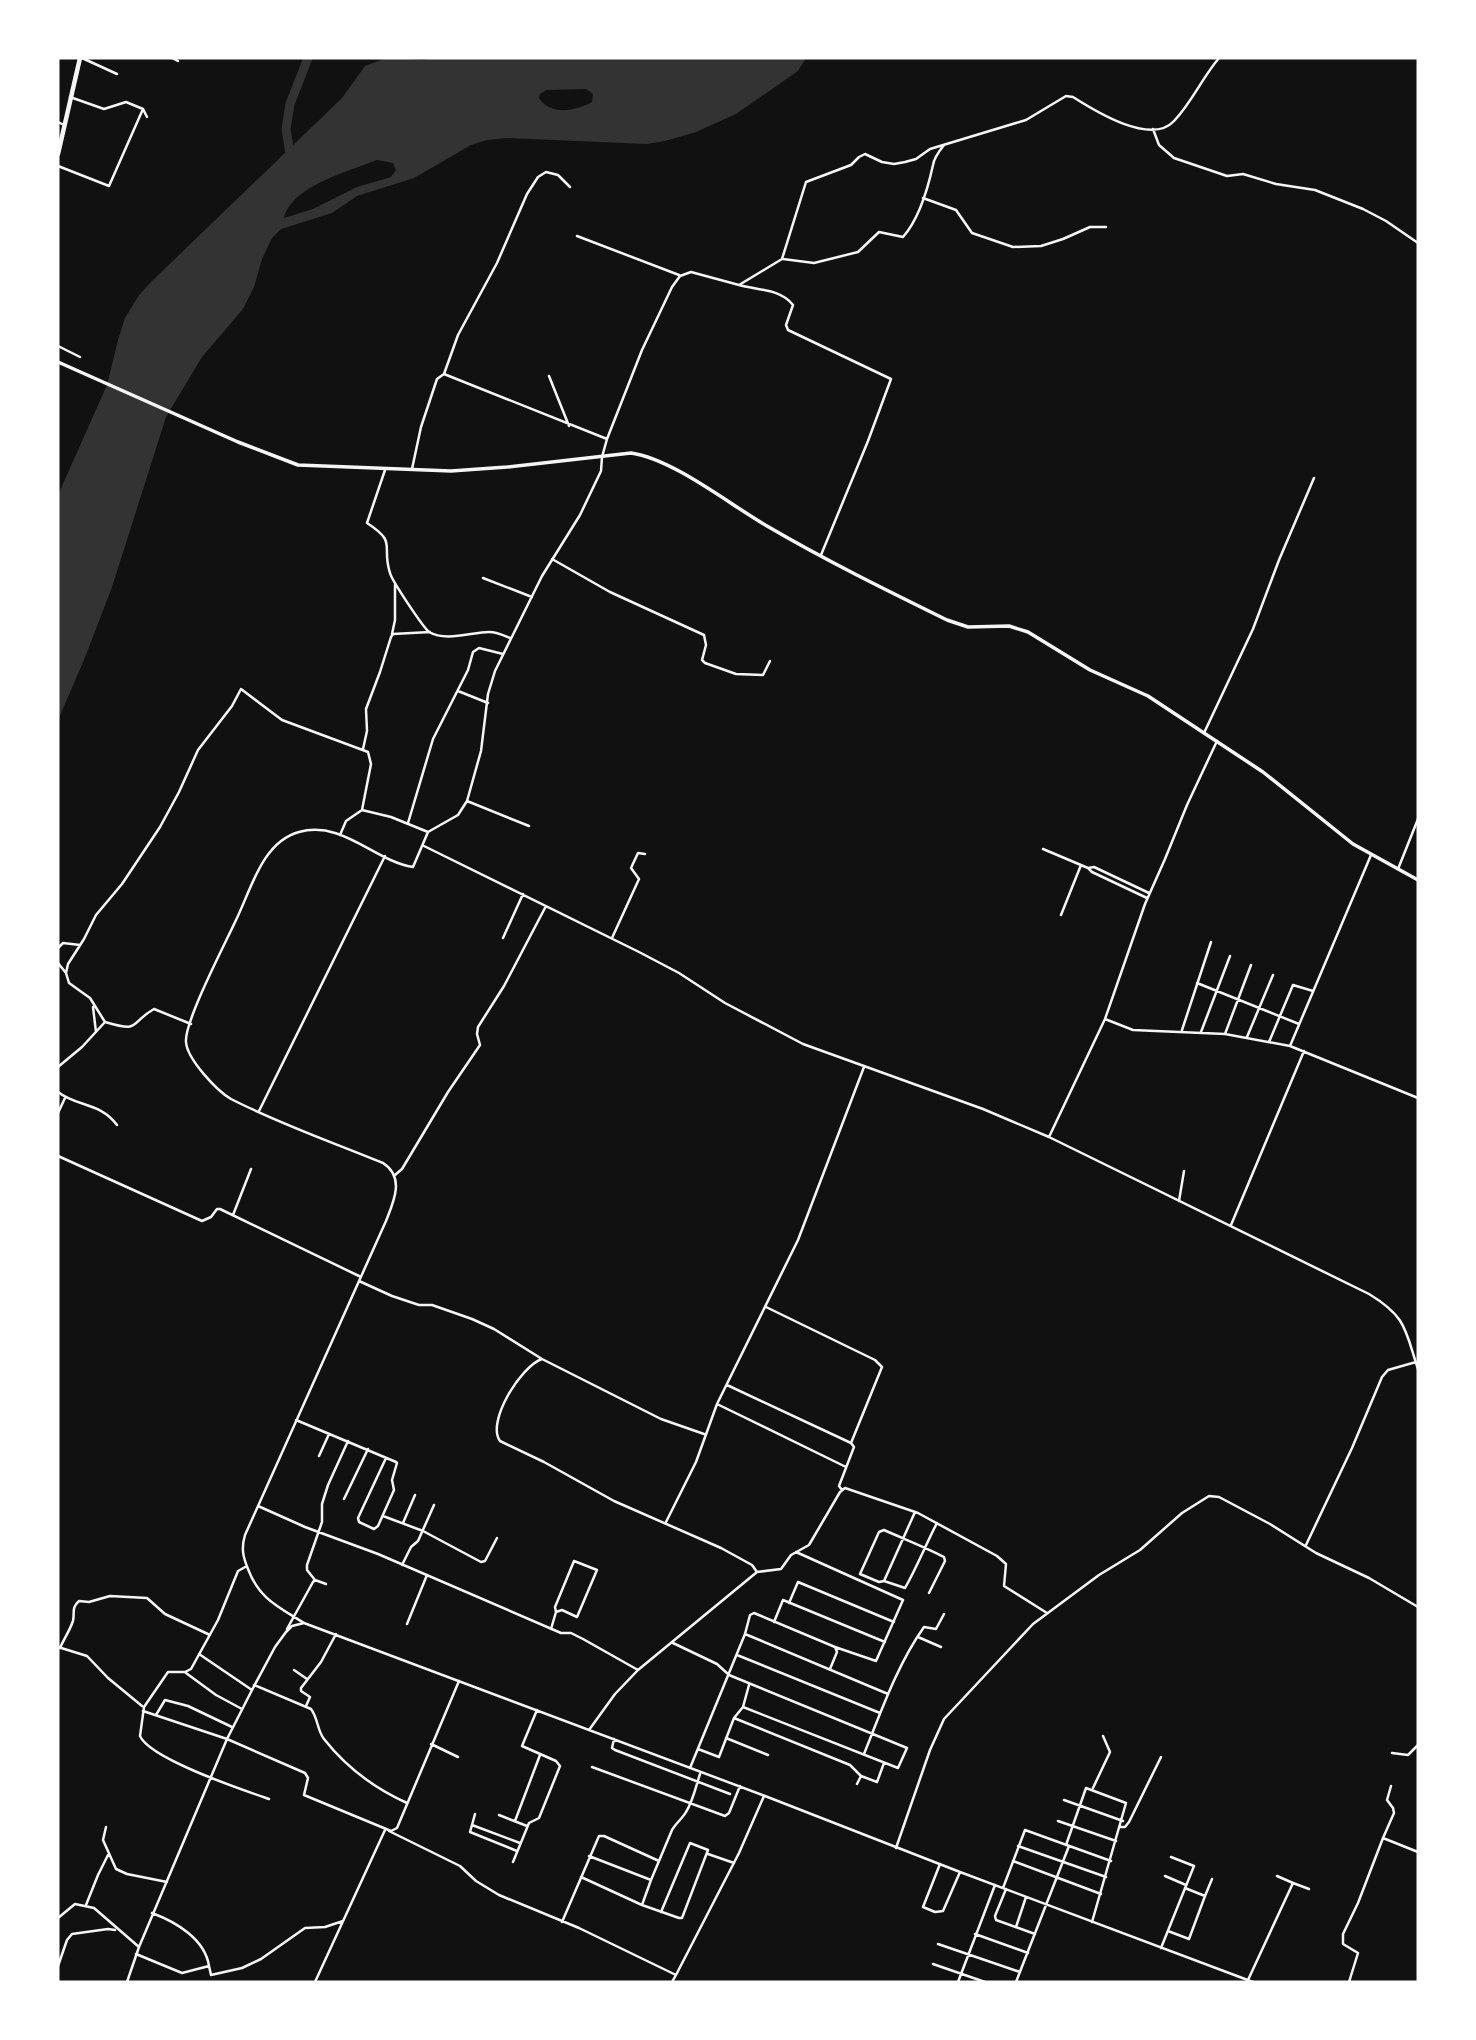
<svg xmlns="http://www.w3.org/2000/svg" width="1476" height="2040" font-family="Rubik,sans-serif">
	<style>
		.water { fill: #333; fill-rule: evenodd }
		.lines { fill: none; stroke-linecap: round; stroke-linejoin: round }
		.river { stroke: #333; stroke-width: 9 }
		.minor { stroke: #f5f5f5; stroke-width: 2.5 }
		.tertiary { stroke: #f5f5f5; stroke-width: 3.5 }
		.secondary { stroke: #f5f5f5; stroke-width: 4.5 }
	</style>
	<rect width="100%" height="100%" fill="#111"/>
	<path class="water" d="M386 58 424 60 434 58H806L798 71 736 114 696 132 665 141 647 144 506 138 487 140 471 145 414 178 357 196 332 213 281 229 272 238 262 259 254 287 243 309 202 357 166 417 112 587 84 660 58 720V495L107 385 118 340 125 318 139 295 153 280 342 98 365 66ZM586 89 593 94 592 102C576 111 550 116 539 98L540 94 546 90ZM377 160 393 163 396 170 391 177 357 187 313 209 284 218C291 186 350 171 377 160Z"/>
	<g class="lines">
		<path class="river" d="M291 160 286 129 290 104 308 58"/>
		<path class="minor" d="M82 58 117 74
			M172 58 178 61
			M1219 58C1202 78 1192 102 1174 121 1151 146 1095 111 1073 97L1066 96 1026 120 930 149 916 159 905 162 894 164 882 162 865 154 859 157 851 165 806 182 782 259 739 285 691 272 680 276 672 287 642 350 607 439 602 457 601 471 580 515 542 576 495 671 488 694 481 751 467 801 458 815 428 832 413 867C374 861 343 820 299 832 262 842 251 890 236 920 226 942 184 1022 186 1042 187 1059 217 1091 231 1099 280 1124 332 1142 383 1163 405 1177 394 1201 386 1221L245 1535C241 1548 243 1557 248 1569 259 1599 279 1607 304 1623L765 1796 960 1872 1253 1982
			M70 97 104 109 126 102 143 109 147 117
			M58 122 64 125
			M1153 129 1159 145 1174 158 1227 176 1243 174 1276 184 1315 190 1363 209 1386 221 1418 243
			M58 166 109 186 143 109
			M923 198 956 210 972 233 1013 247 1041 246 1063 239 1090 227H1106
			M577 236 679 275
			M783 259 814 263 858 252 879 232 903 237C919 219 928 188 933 165 934 158 940 150 944 145
			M739 285C757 290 781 289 793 305L786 325 788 330 891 379 868 441 821 555
			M58 346 80 357
			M444 374 607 439
			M549 376 569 426
			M412 469 421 427 437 379 444 374 458 335 497 263 527 194 538 177 546 172 558 175 570 187
			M385 470 367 523C398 543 381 545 390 573 392 581 423 627 429 632 446 642 472 632 489 632 497 632 503 635 510 638
			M552 559 610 592 704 635 706 645 702 660 705 663 736 674 763 675 770 661
			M483 578 532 597
			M392 634 395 620V585
			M458 691 488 703
			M1204 733 1253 629 1279 560 1314 478
			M363 749 367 731 366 709 380 672 391 637 393 634 430 632
			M467 801 529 826
			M408 823 433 739 468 670 473 652 479 648 503 654
			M340 835 346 821 362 810 391 817 428 832
			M424 846 639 952 679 973 725 1003 803 1044 983 1109 1049 1137 1369 1294C1407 1317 1405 1330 1418 1369
			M1043 849 1088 868 1092 872 1147 898
			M1088 868 1094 867 1149 893
			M1398 869 1418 819
			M1061 915 1081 865
			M503 938 523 894
			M612 938 639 879 631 868 638 853 645 854
			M58 948 63 943 80 945
			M58 963 66 973
			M1197 983 1299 1024
			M93 1007 96 1032
			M1105 1019 1133 1030 1225 1034 1290 1046 1418 1098
			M105 1022 90 998 69 983 66 973 68 964 84 939 96 915 122 884 160 827 179 792 198 750 232 706 241 689 282 720 368 752 371 764 362 810
			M1182 1030 1211 942
			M1201 1032 1230 956
			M1225 1034 1251 965
			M1247 1037 1273 975
			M1269 1042 1293 985 1313 991
			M1290 1046 1371 855
			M58 1067 82 1047 105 1022C142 1033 128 1024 154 1009L191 1024
			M58 1092C77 1107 100 1102 117 1125
			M259 1111 385 856
			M58 1113 65 1098
			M1049 1137 1105 1019 1145 904 1165 859 1187 805 1217 741
			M58 1156 202 1221 211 1217 217 1209H220L359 1276
			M395 1175 402 1169 448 1092 480 1045 477 1034 478 1027 504 986 546 906
			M1179 1201 1184 1171
			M233 1215 251 1169
			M1231 1225 1304 1051
			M359 1281 392 1296 419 1305H432L472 1319 494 1329 542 1359 661 1419 704 1434
			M766 1307 875 1360 882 1367 851 1443
			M542 1359C521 1366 486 1422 500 1441L544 1462 614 1501 721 1548 752 1565 757 1572
			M727 1385 851 1443 854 1447 839 1486 842 1490
			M717 1404 846 1467
			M296 1420 396 1462 397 1463 392 1480 394 1490 378 1526 374 1529 359 1522 358 1518 386 1458
			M319 1456 329 1434
			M344 1499 368 1449
			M258 1506 305 1527 378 1554 561 1633H571L583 1639 638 1670
			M383 1516 423 1531 481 1562 485 1561 497 1538
			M666 1522 696 1462 717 1404 798 1240 864 1067
			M403 1523 415 1495
			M1306 1545 1352 1448 1382 1377 1388 1370 1416 1362
			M796 1552 903 1600 876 1661 835 1647
			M402 1565 411 1547 418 1541 434 1505
			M247 1566 238 1571 218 1620 191 1669 185 1672H168L144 1707 140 1736C150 1759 243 1790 269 1799
			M315 1580 307 1570V1565L322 1522V1504L328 1485 348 1441
			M884 1581 915 1512
			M929 1593 945 1561 944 1557C925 1547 904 1539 884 1530L879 1532 860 1574 879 1582 884 1581 905 1588C917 1567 926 1544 937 1523
			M789 1603 798 1582 894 1622
			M774 1622 783 1600 885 1642
			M407 1624 427 1575
			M287 1629 313 1582 315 1580 326 1584
			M551 1629 556 1612 555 1607 574 1561 597 1570 577 1617 562 1610 556 1612
			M745 1634 750 1615 754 1613 835 1647 837 1652 830 1669
			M918 1637 941 1647
			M673 1643 717 1664 729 1675 907 1748 898 1768 743 1707
			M58 1647 87 1656 108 1678 142 1706
			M60 1648C64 1639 70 1630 73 1621 75 1612 71 1608 79 1601L89 1602 110 1596 147 1598 165 1614 210 1635
			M199 1654 252 1690
			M737 1655 880 1713
			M294 1670 307 1679
			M186 1673 216 1695 242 1709
			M254 1685 311 1709C318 1718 317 1730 324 1739 346 1767 376 1789 407 1803
			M306 1706 310 1697 301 1691V1688L321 1662 336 1634
			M143 1711 227 1739 305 1773 308 1778 304 1795 391 1831 397 1828 459 1681
			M156 1715 165 1700 188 1706 232 1727
			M734 1718 850 1765 861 1776 877 1782 884 1763
			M589 1730 615 1694 638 1670 757 1572 781 1569 791 1555 809 1545 840 1492 845 1488 918 1513 997 1556 1006 1564 1004 1586 1047 1613
			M726 1738 768 1755
			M614 1739 612 1748 615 1750 730 1794
			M431 1744 458 1757
			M698 1749 719 1757 734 1718 743 1707 749 1685
			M1392 1753 1408 1755 1418 1745
			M864 1754C881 1712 897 1665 924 1627L936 1629 944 1614
			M592 1767 725 1816 729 1813 740 1786
			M690 1768 745 1634 888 1694
			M857 1784 861 1776
			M1093 1788 1110 1752 1103 1736
			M1064 1800 1123 1821
			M475 1814 472 1825 520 1843
			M499 1815 527 1826
			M515 1821 540 1755
			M1058 1821 1116 1841
			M472 1825 470 1832 517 1851
			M106 1827 103 1840 116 1869 127 1874 167 1882
			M1121 1827H1125L1129 1822 1161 1757
			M389 1831 460 1866 476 1881 499 1895 579 1928 676 1975 739 1853 764 1796
			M1383 1838 1394 1813 1393 1808 1387 1800 1391 1786
			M1066 1845 1086 1788 1126 1803 1092 1922
			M1018 1846 1106 1877
			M896 1848 930 1750 944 1719 1033 1624 1099 1575 1140 1550 1182 1513 1209 1496 1219 1497 1270 1524 1316 1553 1369 1578 1418 1607
			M708 1854 734 1863
			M1013 1861 1101 1894
			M513 1862 529 1823 539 1818 560 1766 556 1761 522 1746 537 1710
			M940 1864 923 1907 935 1912 943 1911 960 1872
			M1165 1876 1186 1885
			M1277 1876 1293 1883
			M581 1877 642 1905 651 1880 589 1856
			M651 1880 672 1830C676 1823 682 1819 686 1812 693 1801 696 1786 700 1774
			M1003 1888 1025 1830 1111 1861
			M1006 1889 995 1916 996 1920 1035 1934
			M1205 1896 1212 1879
			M86 1905 98 1875 108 1855
			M642 1905 679 1918H682L708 1850 690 1843 661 1912
			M58 1918 75 1904 94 1908 139 1947
			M562 1922 599 1836H604L659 1861
			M1016 1927 1026 1897
			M1168 1931 1189 1939 1205 1896 1185 1888
			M975 1934 1028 1953
			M938 1944 1020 1972
			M1161 1948 1194 1866 1171 1857
			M136 1954 182 1973 209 1966C205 1939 176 1922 152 1913
			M933 1964 985 1982
			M58 1966 67 1940 72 1934 108 1929 115 1930
			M209 1966 211 1975 242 1968 261 1959 305 1928 325 1927 343 1921
			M1248 1980 1293 1883 1309 1889
			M127 1982 139 1947 227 1739 252 1690 275 1647 286 1632 292 1626 304 1623
			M315 1982 385 1830
			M672 1982 676 1975
			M958 1982 995 1885
			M1016 1982 1069 1846
			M1349 1982 1358 1953 1343 1944V1934L1358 1903 1383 1838 1418 1852"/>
		<path class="tertiary" d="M58 362 238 442 298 465 451 471 507 467 631 453C673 459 729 504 767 526 825 560 886 590 947 620L968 627 1009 626 1028 632 1090 670 1148 696 1263 772 1353 844 1418 880"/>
		<path class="secondary" d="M58 154 80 58"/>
	</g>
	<rect width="1476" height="2040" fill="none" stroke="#ffffff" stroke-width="119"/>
</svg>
